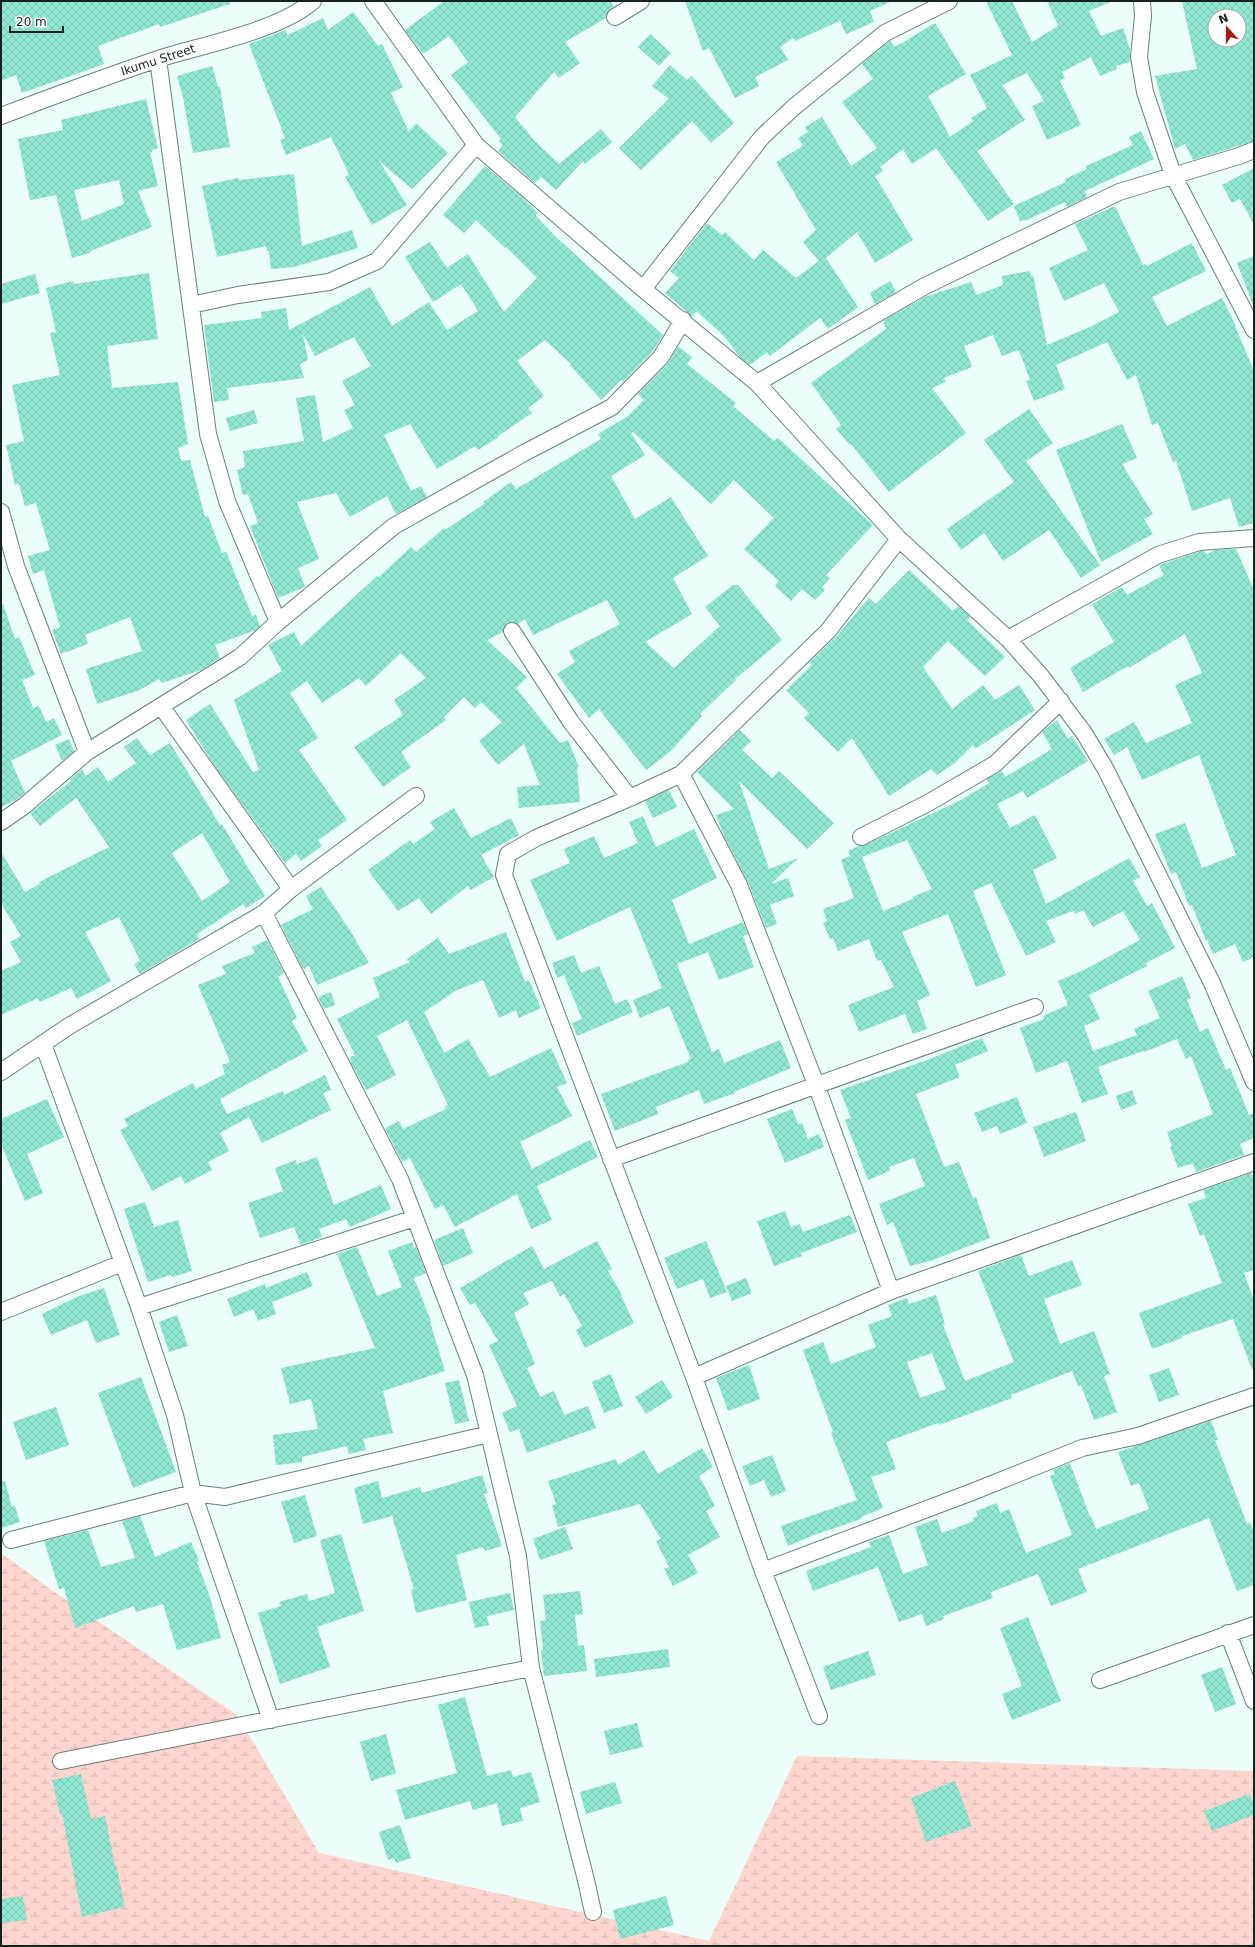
<svg xmlns="http://www.w3.org/2000/svg" width="1255" height="1947" font-family="'DejaVu Sans',sans-serif">
	<style>
		.wetland { fill: url(#wetland-marsh) }
		.building { fill: url(#building-cross-hatch); fill-rule: evenodd }
		.lines { fill: none; stroke-linecap: round; stroke-linejoin: round }
		.minor-casing { stroke: #668179; stroke-width: 18 }
		.minor { stroke: #fff; stroke-width: 16 }
		.labels { text-anchor: middle; stroke-width: 3.5; stroke-linejoin: round; paint-order: stroke }
		.street-label { font-size: 12px; fill: #17221f; stroke: #fff }
	</style>
	<defs>
		<pattern id="wetland-marsh" width="20" height="14" patternUnits="userSpaceOnUse"><rect width="20" height="14" fill="#ffd5cf"/><path d="M1 5h8M5 5V1M11 12h8M15 12V8" fill="none" stroke="#dab7b1"/></pattern>
		<pattern id="building-cross-hatch" width="8" height="8" patternUnits="userSpaceOnUse"><rect width="8" height="8" fill="#91e8d2"/><path d="M0 0l8 8M0 8l8-8" fill="none" stroke="#7cc7b4"/></pattern>
	</defs>
	<rect width="100%" height="100%" fill="#ecfef9"/>
	<path class="wetland" d="M1 1553 53 1591 237 1715 319 1853 709 1941 797 1756 1254 1771V1946H1Z"/>
	<path class="building" d="M1 1H230V4L160 27 159 24 98 46 104 64 22 93 16 75 1 81Z
		M444 1H610L614 7 607 12 606 18 565 42 580 63 559 78 554 72 515 117 534 140 559 164 601 129 612 142 585 164 583 161 556 190 541 177 535 183 498 151 503 145 499 141 501 139 451 75 468 62 449 36 423 54 405 30Z
		M685 1H892L870 11 874 22 846 34 840 21 795 41 793 38 780 47 788 60 755 77 759 86 735 98 709 48 703 51Z
		M986 1H1012L1032 42 1058 26 1047 1H1113L1089 11 1101 36 1123 28 1130 49V62L1116 66 1117 69 1100 76 1091 57 1062 72 1065 78 1060 81 1081 125 1047 140 1032 106 1044 101 1027 73 1002 85 1025 120 977 151 1014 204 988 221 936 148 912 164 903 149 880 167 883 171 875 176 913 240 875 263 857 232 826 258 858 307 828 329 820 318 770 356 767 352 750 365 741 358 723 335 696 311 692 316 665 293 679 278 670 271 707 223 722 235 725 232 754 260 763 250 796 278 819 261 803 242 816 230 776 162 803 146 798 138 808 132 805 127 822 117 851 166 877 148 842 102 873 79 862 64 890 41 895 47 935 23 966 74 928 96 950 137 973 121 971 118 987 108 970 75 1012 55Z
		M1182 1H1254V141L1193 160 1185 144 1175 149 1155 76 1197 69ZM1215 16H1239V40H1215Z
		M353 12 378 46 382 44 403 87 391 93 409 132 416 123 448 153 412 189 379 161 407 205 372 225 345 177 349 174 331 137 286 155 280 140 285 138 249 44 286 30 288 35 323 18 328 30Z
		M650 34 671 53 659 66 638 47Z
		M670 65 687 80 692 76 734 123 711 143 692 121 641 170 619 148 669 99 652 86Z
		M212 66 218 87H220L230 147 193 153 183 97 177 76Z
		M146 99 158 148 152 150V152L150 153 158 186 138 191 152 227 90 251V253L72 258 56 195 30 200 18 139 63 130 61 120ZM119 180 124 204 82 221 74 190Z
		M1141 131 1154 159 1085 191 1087 197 1067 207 1065 202 1027 220 1020 221 1014 206 1066 182 1065 179 1087 169 1086 166 1133 145 1129 137Z
		M485 166 522 197 538 213 536 216 554 235 663 335 653 351 623 382 621 380 601 400 570 365 571 364 545 340 517 361 544 396 528 408 532 413 498 436 499 437 478 450 475 446 437 469 410 424 384 435 411 491 421 486 427 497 396 514 387 496 350 517 336 493 297 502 319 559 298 568 305 587 278 598 250 526 258 523 248 494 243 495 237 470 245 467 243 451 304 441 296 398 315 395 323 442 353 428 344 410 355 405 342 381 371 366 354 337 315 356 303 334 308 360 300 364 304 378 227 388 229 400 214 402 204 325 262 318 261 312 286 308 289 330 370 287 392 326 429 302 447 330 478 311 461 284 433 302 405 257 430 242 447 268 468 254 504 312 537 278 506 247 505 248 476 220 464 233 443 215Z
		M1254 168V225L1240 199 1232 203 1222 185Z
		M294 174 302 246 352 230 358 248 294 267 271 269 269 251H267L266 246 217 257 202 186 238 178 239 180Z
		M1115 206 1143 265 1146 264 1147 266 1192 243 1206 271 1152 297 1167 326 1222 298 1236 326H1235L1254 371V523L1239 527 1230 498 1192 511 1176 461 1173 462 1158 423 1152 425 1136 375 1127 380 1107 342 1056 365 1065 389 1034 401 1026 381 1030 380 1019 350 1002 356 993 335 964 346 972 367 944 378 946 382 932 388 966 433 889 492 851 444 850 445 836 429 841 425 811 383 886 329 883 321 925 297 971 282 976 295 1003 285 1002 276 1030 271 1031 276 1033 275 1047 345 1092 326 1119 312 1104 283 1064 301 1049 268 1088 250 1075 224Z
		M1254 256V305H1253L1237 263Z
		M149 273 158 339 107 346 112 388 178 382 188 444 178 448 181 461 190 460 205 517 208 516 222 553 226 552 252 616 256 615 260 626 256 630 215 645 220 658 201 670 162 683 159 679 140 690 97 704 86 669 142 651 130 617 85 635 88 644 61 654 52 630 60 627 44 570 33 574 28 556 50 550 36 503 25 506 19 484 15 485 6 445 24 441 12 385 60 375 50 333 56 332 46 288 73 281 74 284Z
		M35 274 40 293 1 304V284Z
		M890 281 896 292 875 304 870 293Z
		M678 346 692 357 687 364 736 403 733 406 774 441 778 438 873 525 826 575 830 578 822 587 825 590 815 600 802 589 791 601 775 586 779 581 744 549 774 518 734 480 711 504 633 432 631 433 645 455 611 476 635 519 671 497 708 556 673 578 692 614 645 642 674 668 720 626 705 607 733 585H738L782 640 735 679 736 680 700 714 702 716 671 751 646 770 599 709 589 718 557 674 575 662 569 651 620 624 607 600 533 635 525 619 518 624 512 622 507 623 503 632 487 640 527 677 516 688 560 743 568 740 579 767H577L580 802 519 808 517 787 540 785 524 744 498 765 479 741 502 722 481 702 475 708 464 697 444 717 446 720 401 752 411 767 383 787 354 747 403 715 394 700 426 678 401 653 366 686 359 678 322 703 307 681 290 693 318 738 299 750 347 820 318 840 322 846 301 861 296 854 285 863 212 762 186 720 210 704 253 772 259 770 234 700 282 671 268 645 294 632 301 646 377 576 379 577 411 547 416 552 444 528 445 530 484 504 483 502 511 482 516 489 601 439 598 434 628 416 644 400 638 394 668 364Z
		M1029 409 1053 443 1026 461 1100 565 1081 578 1049 530 1003 561 984 533 961 550 947 529 1014 482 984 440Z
		M254 410 258 423 230 431 226 418Z
		M1122 424 1137 458 1122 464 1153 514 1144 519 1153 534 1101 562 1056 450Z
		M1236 549 1254 590V957L1243 962 1235 944 1213 954 1207 940 1206 941 1192 905 1189 906 1176 872 1171 874 1155 834 1185 823 1202 868 1236 855 1199 755 1142 780 1127 747 1114 755 1104 739 1134 722 1146 743 1192 723 1175 685 1202 673 1185 634 1129 668 1128 666 1083 692 1070 668 1114 642 1092 604 1122 587 1127 595 1164 575 1159 565 1201 551H1204L1206 554 1215 550Z
		M909 570 953 611 958 606 970 617 967 620 1005 657 985 676 948 641 923 667 952 709 983 685 995 700 1019 685 1035 710 975 749 973 745 955 763 937 775 931 769 889 796 852 738 838 752 804 718 809 713 786 690 812 665 809 663 835 638 869 598 876 604Z
		M3 604 15 639 19 637 35 675 22 680 33 708 39 706 46 722 54 718 62 735 11 761 25 793 14 801 1 807V605Z
		M1057 720 1068 739 1072 736 1088 761 1027 798 1023 791 997 804 1010 828 1035 815 1057 858 1033 870 1046 904 1129 858 1140 877 1133 881 1147 906 1152 903 1175 948 1146 963 1147 966 1089 995 1100 1019 1084 1026 1093 1051 1137 1035 1134 1029 1160 1018 1148 991 1182 976 1191 998 1187 1000 1200 1032 1208 1028 1226 1070 1230 1068 1249 1115 1254 1113V1138L1240 1144 1244 1155 1196 1172 1193 1163 1178 1168 1170 1147 1172 1146 1167 1132 1213 1114 1191 1056 1186 1059 1177 1039 1144 1052 1143 1051 1098 1067 1108 1094 1082 1103 1067 1061 1036 1073 1020 1028 1044 1019 1043 1016 1068 1005 1058 981 1084 970 1140 940 1123 911 1093 927 1083 910 1075 914 1073 911 1046 921 1056 942 1026 956 991 883 973 891 1006 975 976 987 948 914 917 926 902 932 930 995 917 1001 927 1029 913 1034 905 1014 859 1032 848 1005 894 987 881 960 877 961 869 939 838 951 833 938 830 939 823 923 827 921 823 909 854 898 841 860 850 856 848 851 859 846 865 845 961 800 989 783 987 779 1002 771 1005 777 1052 749 1042 732ZM907 840 932 889 912 897 913 899 883 911 862 857Z
		M740 730 751 741 742 750 772 778 779 771 834 823 807 849 739 781 769 869 798 858 771 884 788 878 794 896 770 905 777 924 766 928 748 882 723 834 716 815 734 809 697 772Z
		M137 738 150 755 170 743 220 825 222 824 265 896 246 908 243 904 197 934 199 939 140 974 134 964 140 961 119 917 85 932 111 981 77 999 71 988 40 1002 38 998 1 1015V971L21 962 10 942 21 936 1 903V852L25 892 40 884 39 882 109 847 76 798 40 826 30 813 71 781 70 779 82 769 86 776 98 767 108 782 136 763 124 747ZM202 833 230 882 202 901 172 853Z
		M69 739 74 751 62 761 55 745Z
		M669 790 677 807 653 818 645 801Z
		M454 808 471 838 511 818 519 835 481 855 494 877 470 890 468 886 431 914 419 898 398 911 368 870 410 840 413 844 435 829 430 822Z
		M643 816 656 847 694 829 717 878 672 900 689 944 743 922 748 934 743 936 754 967 719 980 708 952 677 964 712 1052 719 1049 724 1063 780 1040 791 1068 734 1092 735 1093 704 1104 699 1090 656 1107 658 1114 615 1131 601 1094 688 1062V1060L691 1059 669 1006 640 1018 633 1000 662 988 630 907 557 941 530 880 570 863 564 849 594 836 604 858 638 843 629 822Z
		M321 887 351 932 369 963 317 985 309 966 304 969 301 965 281 925 313 909 306 896Z
		M506 932 525 982 529 980 541 1008 519 1018 516 1010 499 1018 483 980 457 990 424 1012 444 1053 468 1039 490 1077 551 1048 567 1083 557 1087 572 1116 520 1142 532 1169 590 1140 598 1157 537 1186 552 1220 531 1229 517 1194 455 1227 443 1205 435 1209 410 1158 402 1162 385 1128 399 1121 403 1129 446 1109 445 1106 448 1105 407 1020 377 1036 396 1075 366 1090 351 1063 350 1057 355 1055 337 1019 380 997 373 978 410 962 407 959 438 938 449 954Z
		M267 940 284 973 278 977 297 1018 292 1021 308 1051 220 1099 227 1114 283 1091 284 1095 325 1075 331 1090 323 1093 331 1110 262 1143 249 1117 220 1133 229 1151 208 1162 212 1170 185 1184 181 1176 152 1191 120 1130 128 1126 124 1119 193 1083 196 1089 225 1074 222 1065 230 1062 198 985 226 974 222 966 255 953 252 947Z
		M574 955 581 973 599 966 615 1004 627 999 633 1012 577 1036 572 1023 582 1019 564 975 557 978 552 963Z
		M331 992 335 1005 324 1009 318 997Z
		M982 1038 988 1051 955 1065 960 1077 916 1094 944 1167 959 1162 973 1198 976 1197 990 1238 930 1261 910 1266 893 1222 887 1225 879 1204 925 1186 914 1158 889 1167 890 1171 868 1180 845 1120 851 1118 840 1090 927 1060Z
		M1132 1090 1137 1104 1121 1110 1116 1096Z
		M1017 1097 1027 1123 1000 1134 997 1126 982 1132 974 1113Z
		M47 1099 64 1137 27 1154 43 1193 25 1201 1 1144V1119Z
		M792 1109 798 1124 802 1123 808 1139 819 1134 824 1147 785 1163 767 1119Z
		M1076 1112 1086 1141 1044 1157 1033 1127Z
		M317 1157 334 1205 381 1185 391 1209 350 1227 346 1219 319 1229 322 1237 301 1245 294 1227 260 1238 248 1203 283 1191 275 1168 296 1160 297 1164Z
		M1251 1173 1254 1180V1270L1244 1273 1254 1300V1369H1252L1233 1319 1182 1336V1338L1152 1349 1139 1313 1222 1283 1204 1234 1200 1236 1188 1204 1206 1198 1203 1190Z
		M145 1202 154 1227 178 1220 192 1271 172 1277 171 1275 148 1282 124 1209Z
		M785 1211 791 1227 800 1224 803 1232 850 1215 857 1232 801 1253 802 1256 774 1266 757 1221Z
		M463 1228 473 1253 443 1266 434 1240Z
		M597 1241 612 1269 608 1271 622 1295 621 1296 634 1323 585 1348 576 1330 582 1326 564 1294 560 1297 552 1281 523 1293 529 1304 514 1313 535 1364 527 1368 540 1397 554 1391 564 1415 588 1406 596 1428 527 1453 519 1429 510 1432 502 1413 517 1406 489 1345 498 1341 475 1303 470 1305 460 1288 532 1246 544 1269Z
		M706 1241 727 1292 710 1298 703 1279 677 1289 664 1258Z
		M412 1242 414 1248 416 1247 426 1273 414 1278 431 1321 430 1322 445 1371 383 1391 393 1433 363 1439 366 1450 349 1454 347 1446 302 1457V1462L276 1465 273 1435 318 1429 311 1399 290 1404 281 1368 375 1348 337 1254 357 1247 377 1296 402 1287 388 1251Z
		M1021 1255 1029 1276 1072 1260 1082 1285 1044 1299 1060 1344 1094 1331 1110 1374 1104 1376 1117 1412 1094 1420 1081 1385 1078 1386 1072 1371 1011 1395 1012 1398 939 1425 938 1423 886 1442 896 1469 871 1477 883 1508 861 1517V1519L814 1535 788 1546 781 1526 857 1500 831 1433 833 1432 803 1350 823 1342 831 1364 876 1347 868 1325 892 1316 888 1305 907 1298 909 1304 936 1295 945 1324 943 1325 965 1381 1014 1362 978 1271ZM932 1353 946 1389 920 1398 907 1362Z
		M307 1272 313 1286 272 1302 276 1314 258 1321 253 1309 234 1317 227 1299 265 1284 266 1288Z
		M746 1278 752 1293 732 1301 726 1286Z
		M104 1288 120 1335 96 1343 87 1320 51 1335 42 1314 79 1296Z
		M177 1315 188 1346 169 1352 159 1322Z
		M749 1365 760 1399 728 1411 716 1378Z
		M1169 1368 1179 1395 1159 1402 1149 1375Z
		M611 1374 623 1406 604 1413 592 1382Z
		M141 1377 176 1472 133 1488 98 1393Z
		M459 1380 469 1421 455 1424 445 1383Z
		M662 1380 673 1397 646 1414 635 1397Z
		M56 1407 69 1445 26 1460 13 1422Z
		M1211 1421 1218 1440H1215L1247 1524 1250 1522 1254 1531V1585L1237 1591 1209 1518 1078 1569 1087 1592 1051 1606 1038 1574 991 1592 993 1598 943 1616 944 1619 926 1626 922 1614 899 1622 878 1567 813 1591 806 1571 871 1547 869 1542 889 1535 903 1574 928 1565 915 1527 937 1519 942 1533 974 1521 973 1518 978 1516 976 1511 997 1503 1000 1513 1009 1509 1026 1553 1072 1535 1050 1476 1055 1474 1053 1470 1070 1463 1090 1517 1091 1516 1096 1529 1149 1509 1139 1483 1131 1486 1118 1452Z
		M702 1448 713 1467 699 1476 715 1506 706 1511 720 1537 688 1555 698 1573 673 1586 664 1569 669 1567 656 1541 661 1539 640 1504 558 1527 552 1505 556 1504 548 1481 616 1459 618 1465 644 1450 658 1474Z
		M772 1455 786 1491 771 1497 764 1480 750 1486 742 1466Z
		M482 1475 488 1493 484 1494 502 1546 485 1551 483 1547 456 1555 467 1600 416 1613 411 1590 414 1589 392 1516 363 1524 354 1488 378 1481 382 1498 420 1487 422 1493Z
		M1 1481H5L12 1507 15 1506 20 1522 1 1528Z
		M305 1495 317 1536 294 1543 281 1502Z
		M140 1516 155 1557 191 1542 199 1561 197 1562 209 1594 221 1638 177 1650 163 1604 136 1612 134 1606 75 1628 64 1588 59 1589 44 1541 88 1530 101 1567 135 1558 122 1521Z
		M565 1527 573 1549 540 1560 533 1539Z
		M341 1534 364 1611 317 1627 330 1667 280 1684 258 1613 281 1606 279 1602 307 1594 309 1601 335 1593 320 1540Z
		M580 1591 583 1614 575 1615 578 1646 584 1645 587 1671 544 1676 541 1650H543L540 1621 546 1620 543 1595Z
		M510 1593 514 1610 487 1616 489 1625 475 1628 469 1602Z
		M1028 1617 1061 1701 1012 1720 1002 1694 1022 1686 1000 1628Z
		M668 1649 670 1667 596 1677 594 1659Z
		M868 1651 876 1675 831 1690 823 1667Z
		M1222 1667 1236 1704 1215 1712 1201 1675Z
		M465 1697 487 1776 511 1770 513 1777 531 1772 540 1802 520 1808 523 1821 502 1826 497 1803 473 1810 470 1801 405 1820 396 1790 457 1773 438 1705Z
		M637 1723 643 1747 610 1755 604 1731Z
		M386 1734 396 1773 371 1781 360 1742Z
		M81 1774 91 1819 105 1816 115 1866 116 1865 125 1907 82 1917 62 1814H60L52 1780Z
		M955 1781 972 1826 926 1842 911 1798Z
		M615 1782 622 1803 586 1814 580 1792Z
		M1250 1794 1254 1805V1815L1212 1831 1204 1811Z
		M400 1825 411 1858 396 1863 394 1858 388 1860 379 1832Z
		M23 1896 27 1920 1 1923V1899Z
		M666 1896 674 1925 620 1939 613 1910Z"/>
	<g class="lines">
		<g class="minor-casing">
			<path id="minor" d="M373 1 476 145 643 289 757 383 899 539 1008 639 1041 676 1084 733 1105 768 1212 983 1254 1082
				M1142 1 1143 16 1139 57 1145 92 1173 175 1254 330
				M615 17 641 1
				M158 59 208 434 227 501 278 622
				M1 116C53 96 105 77 158 59 202 45 279 31 313 1
				M643 289 762 137 794 107 885 33 949 1
				M191 305 238 295 329 282 377 261 476 145
				M757 383 925 286 1119 192 1239 156 1254 150
				M1 512 16 566 87 752
				M512 631 571 722 630 798
				M1008 639 1158 555 1199 542 1254 538
				M161 706 291 889
				M681 774 739 885 817 1087 891 1291
				M1 822 24 806 87 752 240 657 278 622 394 526 524 453 612 407 661 357 683 320
				M861 837 928 803 995 764 1061 701
				M264 913 400 1179 475 1375 518 1556 531 1668 586 1880 593 1912
				M43 1044 139 1307 415 1218
				M1 1072 69 1026 264 913 291 889 416 796
				M611 1159 1035 1007
				M139 1307 175 1415 193 1493 271 1720
				M1 1312 122 1263
				M694 1377 891 1291 1254 1162
				M11 1540 193 1493 225 1497 489 1434
				M763 1571 972 1492 1082 1448 1138 1436 1254 1396
				M1228 1633 1254 1701
				M1100 1680 1254 1625
				M819 1716 763 1571 694 1377 504 875 508 854 536 838 630 798 681 774 828 631 899 539
				M61 1761 531 1668"/>
		</g>
		<use href="#minor" class="minor"/>
	</g>
	<g class="labels">
		<g class="street-label">
			<text transform="translate(158 60) rotate(-18)" y="4">Ikumu Street</text>
		</g>
	</g>
	<rect width="1255" height="1947" fill="none" stroke="#17221f" stroke-width="4"/>
	<g transform="translate(1227 28) rotate(339)"><circle r="19" fill="#ffffff" stroke="#a2a7a5"/>
	<path d="M0-3L7 15L0 10L-7 15Z" fill="#a91714"/>
	<text y="-6" font-size="11" font-weight="bold" text-anchor="middle" fill="#17221f">N</text>
	</g>
	<path d="M10 26v6h53v-6" fill="none" stroke="#17221f" stroke-width="2"/>
	<text x="16" y="26" font-size="12" fill="#17221f" stroke="#ffffff" stroke-width="3" paint-order="stroke">20 m</text>
</svg>
